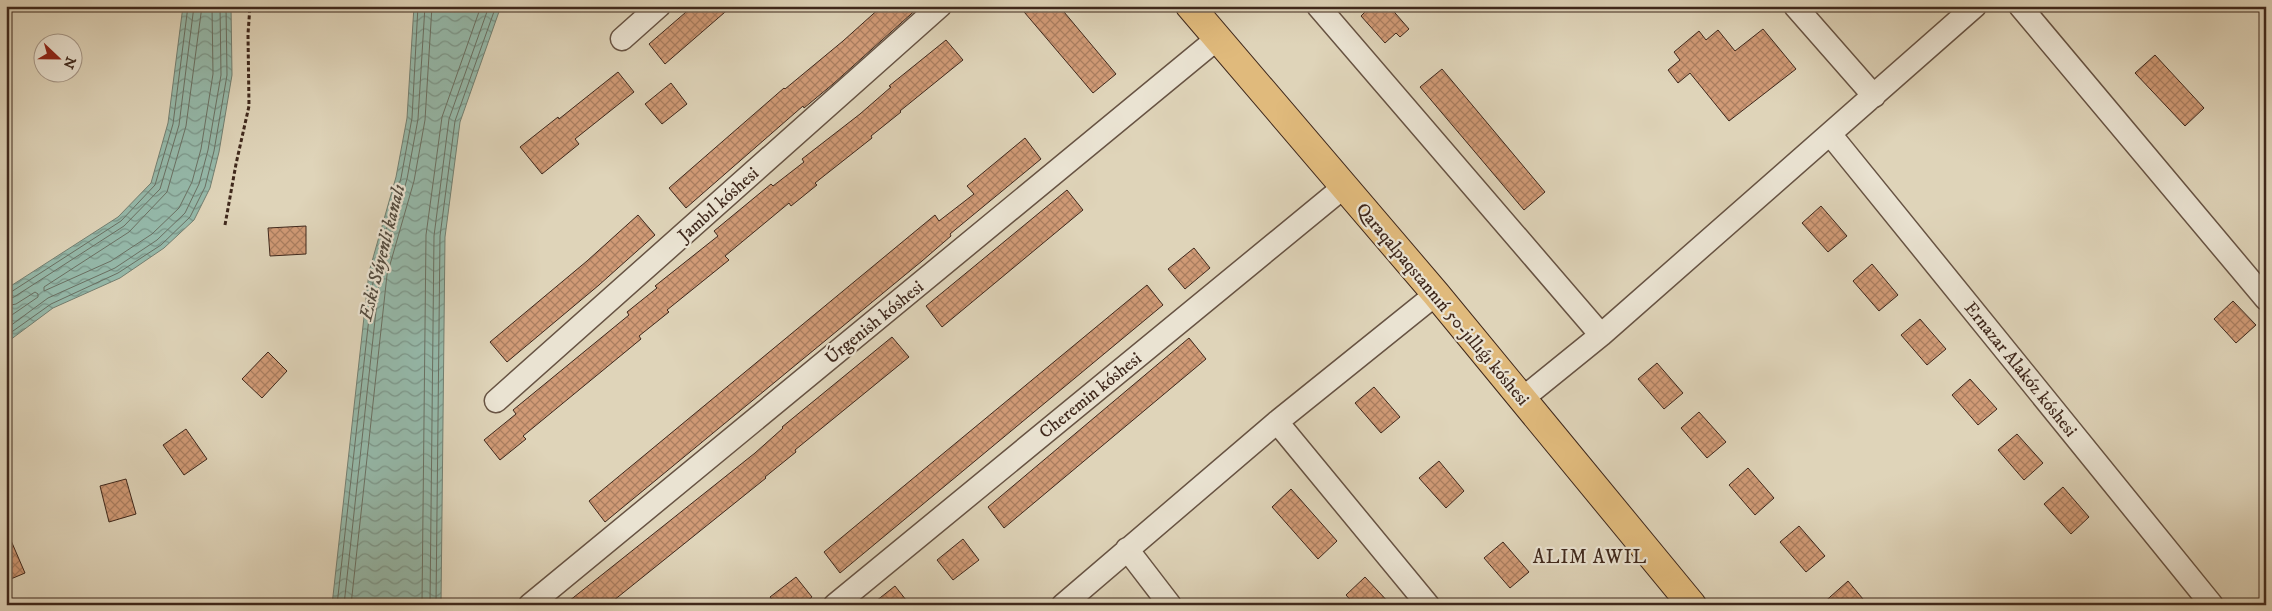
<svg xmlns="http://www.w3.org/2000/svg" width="2272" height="611" font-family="'IM FELL DW Pica',serif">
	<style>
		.water { fill: url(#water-waves); stroke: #737f71 }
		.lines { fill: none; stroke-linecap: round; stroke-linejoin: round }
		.shore { stroke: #6a7063; stroke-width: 1 }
		.building { fill: url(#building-cross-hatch); stroke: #3f281c }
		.minor-casing { stroke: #675343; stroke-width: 25 }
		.major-casing { stroke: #3f281c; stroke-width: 30 }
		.path { stroke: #3f281c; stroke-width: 3; stroke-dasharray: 4 2.5; stroke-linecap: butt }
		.minor { stroke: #eae3d2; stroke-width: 22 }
		.major { stroke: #e0ba7c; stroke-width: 28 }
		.labels { text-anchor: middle; stroke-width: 4.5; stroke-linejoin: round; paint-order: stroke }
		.street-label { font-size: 18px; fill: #3f281c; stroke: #eae3d2 }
		.water-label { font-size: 19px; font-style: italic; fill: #544c40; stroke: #eae3d2 }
		.neighbourhood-label { font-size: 19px; letter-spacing: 1px; fill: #3f281c; stroke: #eae3d2 }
	</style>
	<defs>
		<pattern id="water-waves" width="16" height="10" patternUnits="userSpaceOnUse" patternTransform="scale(1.25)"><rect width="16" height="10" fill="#95b9aa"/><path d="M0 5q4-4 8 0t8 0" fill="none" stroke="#7b968a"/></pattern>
		<pattern id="building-cross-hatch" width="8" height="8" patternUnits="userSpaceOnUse" patternTransform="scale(1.25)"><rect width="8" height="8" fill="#d09a76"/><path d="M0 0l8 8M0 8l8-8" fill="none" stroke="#aa7e60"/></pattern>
	</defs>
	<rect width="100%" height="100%" fill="#dfd4b9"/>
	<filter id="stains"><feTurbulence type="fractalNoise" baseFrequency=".004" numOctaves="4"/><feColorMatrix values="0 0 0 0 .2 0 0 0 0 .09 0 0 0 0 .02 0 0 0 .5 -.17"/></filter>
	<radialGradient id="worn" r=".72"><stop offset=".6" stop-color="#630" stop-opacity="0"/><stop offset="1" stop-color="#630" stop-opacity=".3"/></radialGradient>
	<path class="water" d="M183 6H231L232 75 219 152 210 188 194 220 164 248 120 278 53 308 6 343V289L118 217 151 183 168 123Z
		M414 6H501L460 122 445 237 441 605H332L369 272 396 177 407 118Z"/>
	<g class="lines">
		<path class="shore" d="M202 6 186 126 167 192 129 232 44 287V291L111 261 152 234 179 208 192 182 201 149 213 74 212 6
			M6 292H11L121 221 155 185 173 124 188 6
			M6 299 14 297 124 226 160 189 179 125 194 6
			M6 306 16 304 35 292 38 294V297L6 319
			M6 329 48 298 115 268 157 240 185 213 199 184 208 150 221 75 220 6
			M6 336 51 304 118 273 161 245 190 217 205 187 214 151 227 75 226 6
			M337 605 374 273 401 178 412 118 418 6
			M344 605 380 274 407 179 418 119 425 6
			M351 605 387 275 414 181 425 120 432 6
			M422 605 426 235 442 117 481 6
			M430 605 434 236 449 119 489 6
			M436 605 440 236 455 121 496 6"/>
	</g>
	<path class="building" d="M693 6H732L665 64 649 44Z
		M882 6H920L833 84 804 108 803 106 686 208 669 188 784 88 785 89 843 41Z
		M1019 6H1059L1116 74 1093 93Z
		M1371 6H1389L1409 29 1400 37 1396 33 1385 43 1361 16Z
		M1763 29 1796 69 1729 121 1690 73 1678 83 1668 70 1680 60 1674 52 1699 31 1706 40 1718 30 1735 51Z
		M946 40 963 60 900 111 901 112 871 136 872 138 815 183 817 185 791 206 789 203 725 256 729 260 667 310 669 312 639 336 641 339 523 436 526 439 500 460 484 440 516 414 513 410 629 315 627 312 657 288 655 286 718 236 714 231 771 184 773 186 804 162 802 159 860 114 891 87 889 86Z
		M2155 55 2204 108 2185 126 2135 73Z
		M1442 69 1545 192 1524 210 1420 87Z
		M618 72 634 92 575 139 579 144 542 174 520 147 558 117 559 119Z
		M671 83 687 104 662 124 645 104Z
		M1025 138 1041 159 950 234 951 236 922 261 605 522 589 501 935 215 939 221 974 194 967 186Z
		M1067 190 1083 210 942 327 926 306Z
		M1821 206 1847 236 1828 252 1802 223Z
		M638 215 655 235 599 285 507 362 490 342 587 261Z
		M306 226V254L270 256 268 228Z
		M1194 248 1210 268 1185 289 1168 269Z
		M1872 264 1898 295 1879 311 1853 281Z
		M1147 285 1163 305 840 573 824 552Z
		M2233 301 2256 325 2236 343 2214 319Z
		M1920 319 1946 349 1927 365 1901 335Z
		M892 337 909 357 795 450 796 452 765 477 766 478 608 605H564L755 453 783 428 782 427Z
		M1189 338 1206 359 1004 528 988 507Z
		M268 352 287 371 262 398 242 379Z
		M1657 363 1683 393 1664 409 1638 379Z
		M1970 379 1997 409 1978 425 1952 395Z
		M1374 387 1400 417 1381 433 1355 403Z
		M1699 412 1726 442 1707 458 1681 428Z
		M186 429 207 459 184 475 163 445Z
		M2017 434 2043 463 2024 480 1998 450Z
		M1439 461 1464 491 1446 508 1419 478Z
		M1748 468 1774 498 1755 515 1729 485Z
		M126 479 136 514 109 522 100 486Z
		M2063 487 2089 517 2071 534 2044 504Z
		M1291 489 1337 541 1318 559 1272 507Z
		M1799 526 1825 556 1806 572 1780 542Z
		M6 529 25 573 6 581Z
		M963 539 979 560 953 580 937 560Z
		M1503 542 1529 572 1510 588 1484 558Z
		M796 577 812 597 802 605H776L770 597Z
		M1365 577 1391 605H1355L1346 595Z
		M1848 581 1868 605H1821Z
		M895 586 910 605H871Z"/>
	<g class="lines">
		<g class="minor-casing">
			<path id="minor" d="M1318 6 1601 335
				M1795 6 1874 96
				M2020 6 2266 299
				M622 39 659 6
				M1830 134 2212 605
				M1522 399 1601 335 1975 6
				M496 401 940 6
				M1277 422 1428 605
				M1127 549 1170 605
				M530 605 1218 38
				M835 605 1345 186
				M1063 605 1277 422 1436 294"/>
		</g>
		<g class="major-casing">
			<path id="major" d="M1190 6 1436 294 1692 605"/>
		</g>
		<path class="path" d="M225 225 236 164 249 106 248 34 250 6"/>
		<use href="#minor" class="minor"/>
		<use href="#major" class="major"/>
	</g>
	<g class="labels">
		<g class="street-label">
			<text transform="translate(718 204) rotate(-42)" y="6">Jambıl kóshesi</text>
			<text transform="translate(1443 304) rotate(50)" y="6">Qaraqalpaqstannıń 50-jıllıǵı kóshesi</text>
			<text transform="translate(874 322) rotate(-39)" y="6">Úrgenish kóshesi</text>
			<text transform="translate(2021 369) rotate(51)" y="6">Ernazar Alakóz kóshesi</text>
			<text transform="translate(1090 395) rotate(-39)" y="6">Cheremin kóshesi</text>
		</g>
		<g class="water-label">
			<text transform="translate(381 252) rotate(-76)" y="7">Eski Súyenli kanalı</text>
		</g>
		<g class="neighbourhood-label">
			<text x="1590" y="563">ALIM AWIL</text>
		</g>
	</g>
	<rect width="2272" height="611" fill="none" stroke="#dfd4b9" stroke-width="25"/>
	<rect x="8" y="8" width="2257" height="596" fill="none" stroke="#3f281c" stroke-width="2.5"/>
	<rect x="12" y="12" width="2247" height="586" fill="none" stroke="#3f281c"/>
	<g transform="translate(58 58) rotate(112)"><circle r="24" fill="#eae3d2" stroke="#a69889"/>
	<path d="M0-4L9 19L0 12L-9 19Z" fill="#8f2418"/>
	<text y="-8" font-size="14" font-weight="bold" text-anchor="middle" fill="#3f281c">N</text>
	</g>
	<rect width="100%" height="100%" filter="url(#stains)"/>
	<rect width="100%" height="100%" fill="url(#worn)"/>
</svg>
